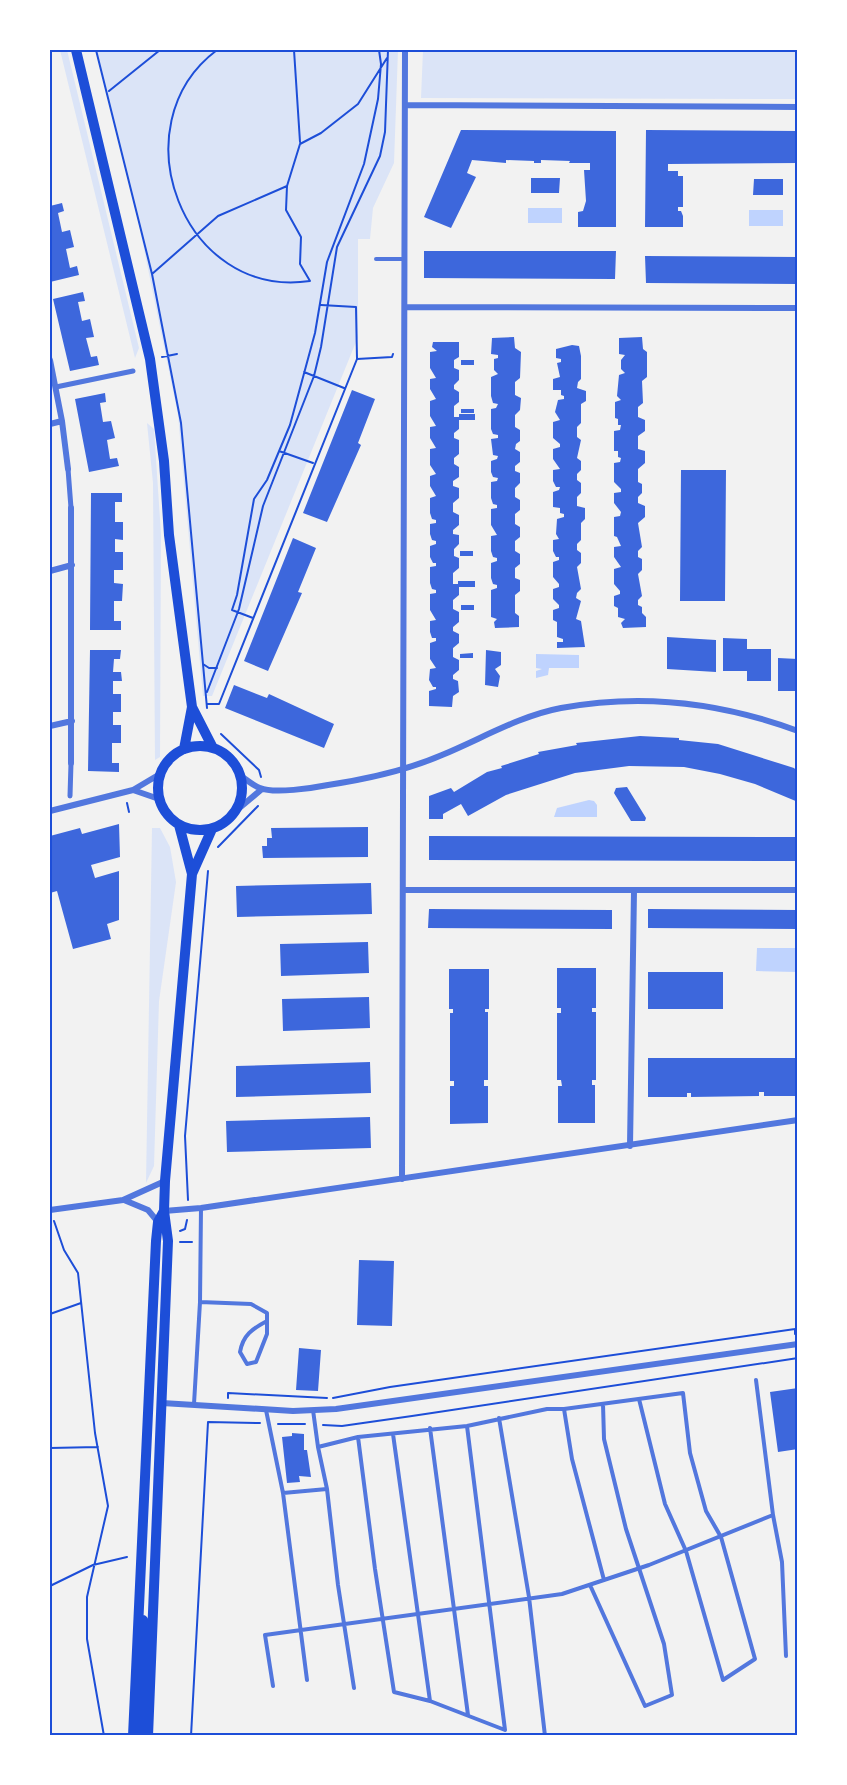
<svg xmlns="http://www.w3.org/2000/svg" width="847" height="1785" font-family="Overpass,sans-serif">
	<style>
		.green { fill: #dbe4f7 }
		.water { fill: #bfd3fe }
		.building { fill: #3d67dc }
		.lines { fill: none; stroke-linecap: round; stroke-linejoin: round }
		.path { stroke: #1d4ed8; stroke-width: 2 }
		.service { stroke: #5277de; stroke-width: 4 }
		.pedestrian { stroke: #5277de; stroke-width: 5 }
		.minor { stroke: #5277de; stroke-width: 6 }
		.secondary { stroke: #1d4ed8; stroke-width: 10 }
		.neatline { fill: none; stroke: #1d4ed8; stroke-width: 2 }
	</style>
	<rect width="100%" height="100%" fill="#f2f2f2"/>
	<path class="green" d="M60 50H67L139 348 135 358Z
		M96 50H398L394 163 373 208 370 239H358V337L212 696H203L178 415 139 225Z
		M423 50H797V99L421 98Z
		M147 423 154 429 161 534 160 757 155 760 153 483Z
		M152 828H160L170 847 176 882 159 1001 154 1166 146 1183Z"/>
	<path class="water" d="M528 208H562V223H528Z
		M749 210H783V226H749Z
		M536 654 579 655V668H549L548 675 536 678V671L542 669 536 668Z
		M589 800 594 801 597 805V817H554L557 808Z
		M757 948H797V972L756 971Z"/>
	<path class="building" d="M461 130 616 131V227H578V212L583 211 586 201 584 170H590V163H569L570 161 541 160V163H534V161L506 160V163L472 160 467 173 476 177 451 228 424 217Z
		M646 130 798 131V163L668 164V171H678V176H683V207H678V211H681L683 216V227H645Z
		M531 178H560L559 193H531Z
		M754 179H783V195H753Z
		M62 203 64 211 58 213 62 232 70 230 74 247 66 249 70 268 77 266 79 275 50 282V206Z
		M424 251H616L615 279 424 278Z
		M645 256 798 257V284L646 283Z
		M83 292 85 301 78 302 82 321 90 319 94 337 86 338 91 357 97 356 99 365 70 371 53 299Z
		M514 337 515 348 521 352 520 378 515 382V395L521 398 520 410 515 415V427L520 430V441L516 444 515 449 520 452V462L515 466V471L520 473V483L515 488V497L520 500V510L515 514V524L520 527V537L515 541V551L520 554V564L515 568V578L520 580V591L515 595V613L519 616V627L495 628 494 622 497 619 491 617V590L497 588V585L493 584 491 578V563L497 561V558L493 557 491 551V536L497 535 491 525V509L497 508V505L493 504 491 498V482L497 481 498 478 493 477 491 472V461L497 459 498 456 493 455 491 439 498 438V435L493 434 491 429V409L496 408 498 404 493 403 491 396V377L498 374 494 370V359L498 358V355L491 354 492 338Z
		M642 337 643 349 647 352V377L642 381 643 403 638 407V417L645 420V431L638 436V449L645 451V463L638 469V482L642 484V493L638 497V503L645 506V517L638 523 642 547 638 551V557L642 559V570L638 574 642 596 638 600V605L642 607V613L646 617V627L623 628 621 623 625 619 618 617V608L614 606V596L620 594V591L614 584V569L621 567 614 557V547L621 546 617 537 614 536V517L620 516 621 512 614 503V493L621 492V489L614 482V463L620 462 621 458 618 457V451H614V431L620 430 621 425H618V419L615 418V402L621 400 617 396 619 375 625 373 621 369V360L625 355 619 354V338Z
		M433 342H459V357L454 360V368L459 370V380L454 385V389L459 392V402L454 406V417H459V414H475V420H459V429L454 433V438L459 440V454L454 458V464L459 467V477L453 481V486L459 488V498L453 503V512L459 515V525L453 530V534L459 535V544L454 549V556L459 558V568L453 573V584H458V581H475V587H459V595L453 600V609L459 612V622L453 627V631L459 634V643L453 648V657L459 660V670L453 675V679L458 681 459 692 453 696 452 707 429 706V691L436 689V687H433L429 680 430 669 436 668 430 659V643L436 641V638H432L430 632V621L436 620 430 610V594L436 593V590L432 589 430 583V567L436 566V563H433L430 557V546L436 544V541L432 540 430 534V524L436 523V520L432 519 430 513V498L436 496 430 486V476L436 474 430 465V449L436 448 430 438V427L436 426 430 416V401L436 399 430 389V379L436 378 430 368V352L437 351 432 347Z
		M572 345 579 346 581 356V379L578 382 577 388 586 391V401L581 404V423L577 427V437L581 440 577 458 581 461V470L577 474V480L581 483V493L577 497V506L585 508V519L581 523V540L577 544V550L581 553V563L577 567 581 589 577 593 576 598 581 601 576 619 581 621 585 647 557 648V642H563V639L557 637V622L553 620V610L559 608V605L553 599V589L559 587V584L553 577V562L559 560V557H556L553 551V540L559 539 556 534 557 519 564 517V514L560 513V508L553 507V492L559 490 560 487H556L553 481V470L560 469 553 459V449L560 447V444L553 438V422L560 420 555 412 558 400 564 399V396L561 395V390H553V379L560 377 557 363 561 362V359L556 358V349Z
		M461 360H474V365H461Z
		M352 390 375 399 358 443 361 445 327 522 303 513Z
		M105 393 106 402 100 403 103 422 111 421 115 438 107 440 110 459 117 458 119 466 89 472 75 399Z
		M461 409H474V413H461Z
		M681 470H726L725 601H680Z
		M91 493H122V502H115V522H123V540L115 539V552H123V570H114V583L123 584 122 601H114V621H121V630H90Z
		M293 538 316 548 298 592 302 593 268 671 244 661Z
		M460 551H473V556H460Z
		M461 605H474V610H461Z
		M667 637 716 640V672L667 669Z
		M723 638 747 639V649H771V681H747V671H723Z
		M90 650H121L120 659H114L113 672H121L122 681H113V694H121V712H113V725H121V743H112V763H119V772L88 771Z
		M486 650 501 652V665L495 669 500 676 498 687 485 685Z
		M473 653V658H460V654Z
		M778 658 798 659V691H778Z
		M234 685 267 698 269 694 334 724 324 748 225 708Z
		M640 736 679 738V740L718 744 794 768 798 772V802L755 784 720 774 684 767 629 766 575 773 506 795 468 816 461 804 443 814V819H429V796L451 788 454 792 487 772 502 768 501 766 539 754 538 752 577 745 576 743Z
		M627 787 646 818 645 821H631L614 793 616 788Z
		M119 824 120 857 91 865 95 878 119 871V920L107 924 111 939 73 949 57 891 50 893V836L80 828 82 834Z
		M368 827V857L263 858 262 846H267V838H272L271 828Z
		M429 836 798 837V861L429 860Z
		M371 883 372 914 237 917 236 886Z
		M429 909 612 910V929L428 928Z
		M648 909 798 910V929L648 928Z
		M368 942 369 973 281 976 280 944Z
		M557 968H596V1008H592V1012H596V1080H592V1085H595V1123H558V1086H562L561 1080H557V1013H561V1008H557Z
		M449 969H489V1009H485V1012H488V1080H484V1086H488V1123L450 1124V1086H454V1081H450V1013H453V1009H449Z
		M648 972H723V1009H648Z
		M369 997 370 1028 283 1031 282 999Z
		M648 1058H798V1096H764V1092H759V1096L691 1097V1093H687V1097H648Z
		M370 1062 371 1093 236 1097V1066Z
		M370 1117 371 1148 227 1152 226 1121Z
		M359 1260 394 1261 392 1326 357 1325Z
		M299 1348 321 1350 318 1391 296 1390Z
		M798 1388V1449L778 1452 770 1392Z
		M292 1433 304 1434V1450H307L311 1477 299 1476 300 1482 287 1483 282 1437 292 1436Z"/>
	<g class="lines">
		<path class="path" d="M96 50 152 274 181 423 207 708
			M217 50C117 125 183 300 310 281L300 264 301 237 286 210 287 186
			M294 50 300 142
			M109 91 160 50
			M152 274 218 216 287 186 300 144 321 133 358 104 387 58
			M162 357 177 354
			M357 359 392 357 393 354
			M304 372 344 388
			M279 451 313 463
			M253 618 232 610 237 595 254 499 267 480 290 425 315 333 327 262 364 164 378 99 381 64 379 50
			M203 664 209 668H217
			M207 692 239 609 263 506 314 376 321 347 337 247 380 156 385 132 388 50
			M207 704H219L357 359 356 307 321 305
			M221 734 259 770 261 777
			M127 803 129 812
			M218 847 258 806
			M188 1200 185 1136 208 871
			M54 1221 64 1250 78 1273 95 1433 108 1506 87 1597V1639L104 1736
			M180 1231 185 1229 187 1220
			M180 1242H192
			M50 1314 81 1303
			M795 1334V1329L798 1328
			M228 1398V1393L327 1398
			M333 1398 390 1387 795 1329
			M278 1424H305
			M323 1425 342 1426 412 1416 798 1358 797 1355
			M50 1448 98 1447
			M50 1586 93 1565 127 1557
			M191 1736 208 1422 260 1423"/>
		<path class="service" d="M376 259H404
			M200 1302 251 1304 267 1313V1334L256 1362 247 1364 240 1352C243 1335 252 1329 267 1321
			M194 1404 200 1302 201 1208
			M266 1410 283 1493 307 1680
			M313 1410 318 1447
			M499 1418 529 1597 545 1736
			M430 1428 468 1715
			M393 1434 430 1701
			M358 1437 375 1569 394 1692 430 1701 505 1730 467 1426
			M327 1489 338 1585 354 1688
			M283 1493 327 1489 318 1447 358 1437 467 1426 547 1409H564
			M773 1515 782 1562 786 1656
			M604 1580 572 1459 564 1409 683 1393 690 1453 706 1511 721 1537 755 1659 723 1680 686 1551 665 1504 639 1399
			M590 1585 645 1706 672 1695 664 1644 626 1529 604 1439 603 1404
			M273 1686 265 1635 562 1594 649 1565 773 1515 756 1380"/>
		<path class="pedestrian" d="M56 387 133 371
			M68 469 71 508
			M70 796 71 763"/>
		<path class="minor" d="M405 105 798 107
			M405 307 798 308
			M50 360 62 421 68 469
			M50 424 62 421
			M50 571 72 565
			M50 726 72 721
			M71 763V508
			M241 776C247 780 254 786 260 788 274 794 313 788 328 785 368 779 405 771 442 755 481 739 519 716 561 708 642 693 720 702 798 731
			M133 790 159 799
			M237 810 262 789
			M50 811 133 790 160 774
			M403 890H798
			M630 1146 634 891
			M402 1179 405 50
			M124 1200 148 1210 158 1222
			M50 1210 123 1200 165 1181
			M164 1211 201 1208 798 1120
			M162 1403 293 1411 336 1409 798 1344"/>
		<path class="secondary" d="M76 50 150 359 164 461 169 535 192 707 184 749
			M192 707 213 748
			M158 788a42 42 0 1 1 84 0a42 42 0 1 1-84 0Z
			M179 825 192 874
			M133 1736 156 1241 158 1222 164 1211
			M141 1736 145 1633 143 1620
			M148 1736 168 1241 164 1211 165 1181 192 874 212 829"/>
	</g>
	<rect width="847" height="1785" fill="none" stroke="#ffffff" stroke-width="102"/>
	<rect x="51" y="51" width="745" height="1683" class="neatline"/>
</svg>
